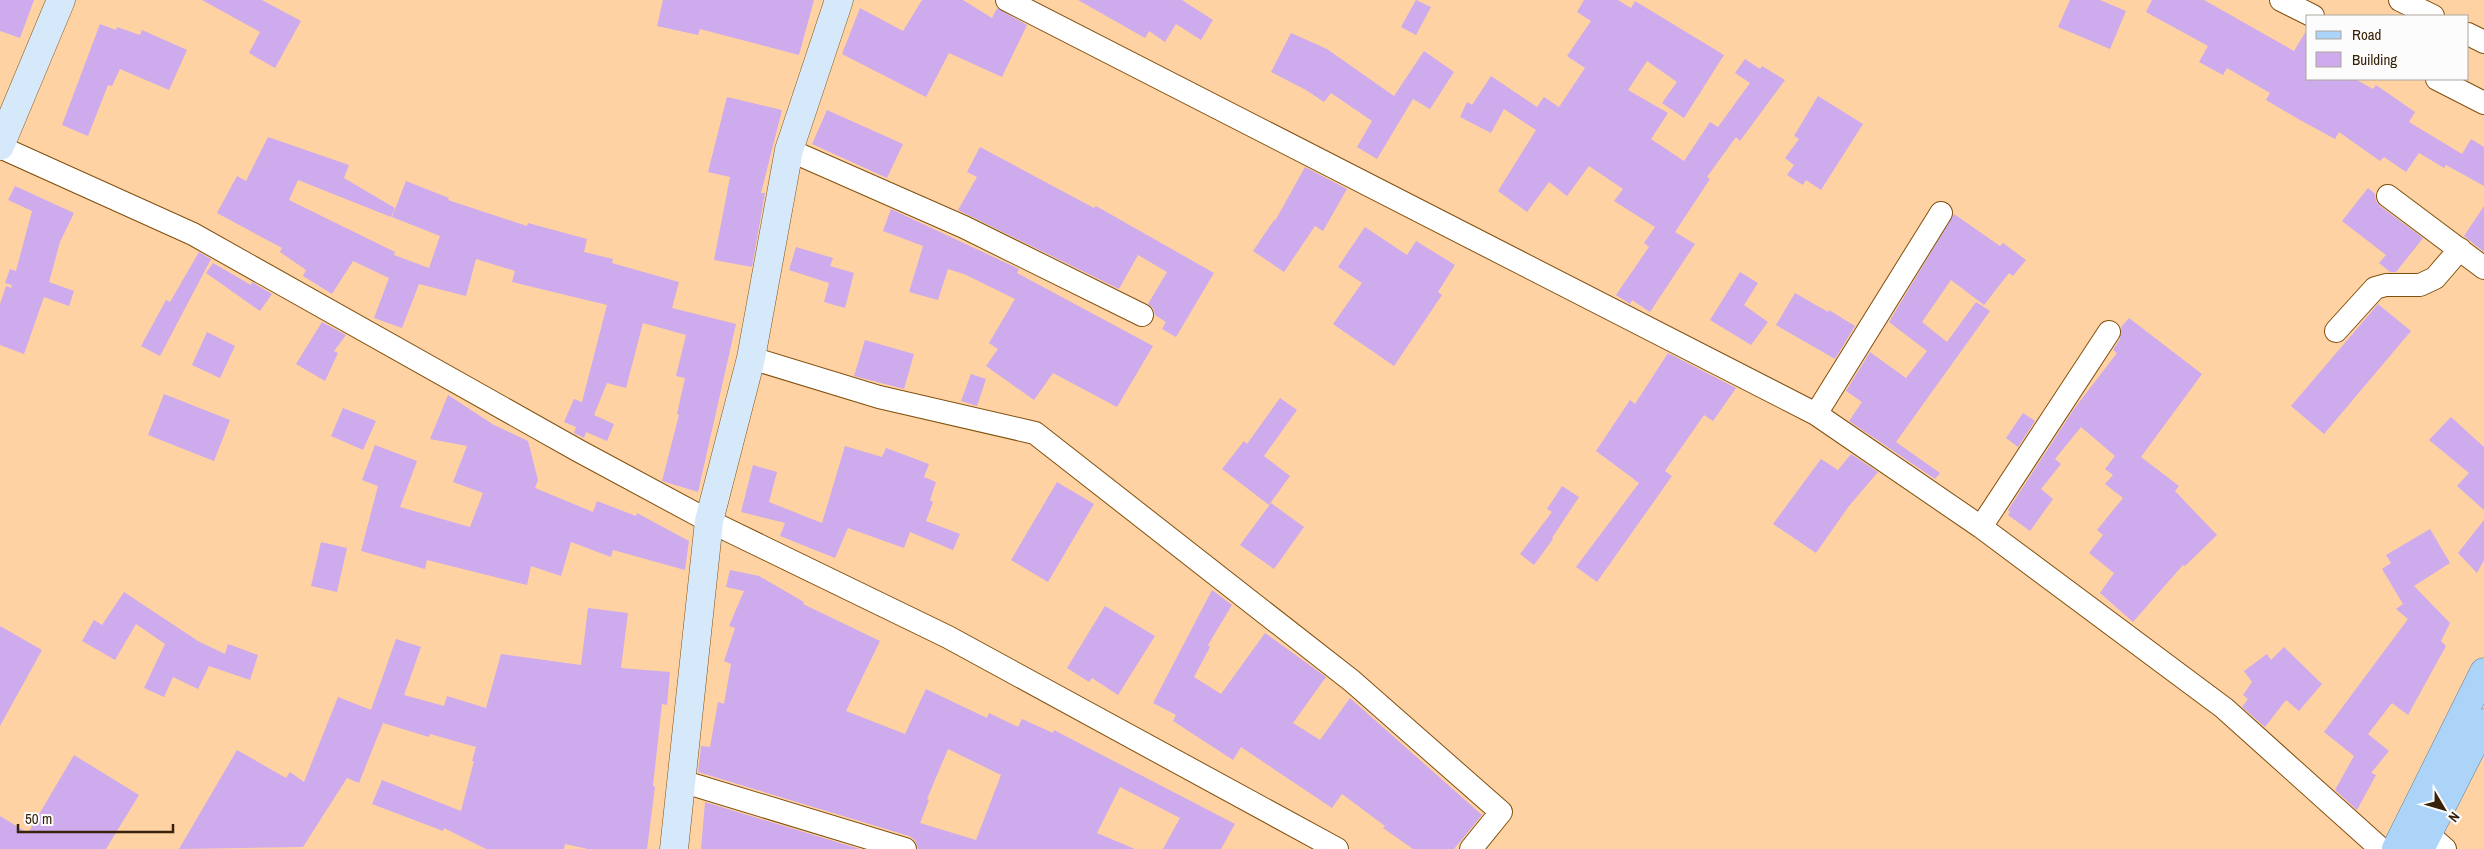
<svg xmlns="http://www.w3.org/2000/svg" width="2484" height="849" font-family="'Archivo Narrow',sans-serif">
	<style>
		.building { fill: #cdabec; fill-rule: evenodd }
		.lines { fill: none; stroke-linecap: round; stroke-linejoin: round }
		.street-casing { stroke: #80500e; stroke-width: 24 }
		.secondary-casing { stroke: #80500e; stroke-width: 29 }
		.primary-casing { stroke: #5f83a1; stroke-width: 29 }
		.street { stroke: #fff; stroke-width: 22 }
		.secondary { stroke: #d5e9fb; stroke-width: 28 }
		.primary { stroke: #acd3f8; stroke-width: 28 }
	</style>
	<rect width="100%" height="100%" fill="#ffd2a4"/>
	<path class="building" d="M0 0H34L20 38 0 31Z
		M202 0H262L301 21 275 68 249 53 260 32Z
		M663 0H814L799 55 700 29 698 35 657 26Z
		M922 0H963L992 18 997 8 1027 25 1002 77 949 53 926 97 842 54 860 8 903 31Z
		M1078 0H1182L1213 20 1201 40 1176 24 1165 42 1149 31 1145 38Z
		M1416 0 1431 7 1416 35 1401 27Z
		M1584 0H1618L1631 8 1635 1 1724 55 1684 118 1662 103 1677 82 1647 61 1628 90 1668 113 1651 139 1684 161 1710 122 1718 127 1750 83 1735 73 1745 59 1760 69 1762 66 1785 80 1740 141 1736 137 1707 177 1710 179 1675 232 1695 244 1650 312 1632 300 1630 304 1616 295 1649 247 1644 243 1655 227 1614 201 1623 189 1589 166 1567 196 1549 182 1527 212 1498 191 1536 130 1504 109 1491 133 1460 117 1467 102 1472 105 1491 76 1537 107 1544 97 1559 107 1585 68 1567 56 1591 21 1577 12Z
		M2070 0H2100L2126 11 2110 49 2058 27Z
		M2152 0H2204L2294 51 2308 28V79H2355L2373 89 2376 85 2415 112 2409 122 2462 154 2471 139 2484 147V186L2446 165 2444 168 2419 153 2406 172 2384 157 2380 161 2339 132 2335 139 2300 120 2266 100 2270 93 2227 68 2223 75 2199 62 2208 46 2146 12Z
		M100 24 116 30 117 27 140 35 142 30 187 50 169 90 120 69 112 86 108 85 88 136 62 125Z
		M1291 33 1327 49 1394 96 1424 51 1454 72 1430 109 1413 99 1377 159 1357 147 1372 121 1331 93 1324 102 1306 90 1271 72Z
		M1818 96 1863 124 1821 190 1806 180 1803 185 1787 175 1794 165 1785 158 1799 139 1794 136Z
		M727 97 782 110 761 193H765L752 267 714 260 730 177 708 172Z
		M827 110 903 144 887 178 812 144Z
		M268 137 349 165 344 178 395 208 391 217 298 180 289 200 395 252 394 255 429 268 440 236 392 217 406 181 449 198 448 200 527 226 528 223 587 239 584 252 613 259 612 263 679 282 672 308 736 324 698 492 662 481 679 415 677 414 685 378 676 376 686 335 643 323 626 388 607 383 594 415 614 424 607 441 586 432 584 438 574 433 576 427 564 422 574 399 582 402 607 305 512 282 515 271 476 259 466 296 419 284 402 328 374 318 389 278 353 261 332 294 303 276 306 270 280 252 282 248 217 213 237 176 246 181Z
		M980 147 1094 208 1096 206 1214 273 1176 337 1162 329 1166 322 1155 315 1153 308 1148 304 1167 272 1138 255 1119 289 958 210 977 177 967 172Z
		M1305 167 1347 189 1323 231 1315 226 1284 272 1253 251 1274 220 1275 221Z
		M15 186 74 213 60 242 49 282 74 291 69 306 44 297 24 354 0 345V304L6 286 11 288 12 285 5 283 10 269 16 271 32 211 8 200Z
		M2368 188 2375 194 2376 201 2380 206 2423 238 2396 272H2390L2379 263 2386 255 2342 221Z
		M2484 206V252L2464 236Z
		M891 209 1019 269 1017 273 1153 346 1117 407 1053 373 1034 400 986 366 998 349 989 343 1015 299 964 274 948 269 938 300 909 292 923 246 883 231Z
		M1954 214 2000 246 2003 243 2026 260 2013 276 2009 273 1984 305 1951 280 1922 322 1947 342 1976 302 1990 311 1896 442 1940 473 1935 479 1849 421 1862 402 1846 391 1870 352 1906 378 1927 351 1889 322Z
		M1365 227 1407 255 1416 241 1455 265 1438 292 1442 295 1394 366 1333 324 1362 283 1338 267Z
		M796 247 833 258 830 266 854 273 845 308 824 302 829 283 789 270Z
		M199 252 211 259 160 356 141 346 166 300 170 302Z
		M213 263 251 285 252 282 272 294 260 311 206 273Z
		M1740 272 1758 283 1744 305 1768 322 1751 345 1710 320Z
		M1795 293 1828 312 1829 310 1855 326 1835 359 1776 325Z
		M2378 304 2411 331 2324 434 2291 406Z
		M2129 318 2202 374 2141 457 2179 486 2175 491 2217 535 2185 566 2183 565 2133 622 2100 593 2114 573 2089 553 2103 535 2097 530 2123 498 2105 484 2113 475 2105 469 2115 456 2081 427 2055 459 2061 464 2041 489 2053 499 2030 531 2008 515 2010 512 2008 510 2074 409 2117 353 2113 350 2120 339 2121 327Z
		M322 322 346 335 334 351 338 353 325 381 296 364Z
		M207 332 235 346 220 378 192 365Z
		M865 340 914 354 904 389 854 376Z
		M1668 353 1736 388 1713 421 1704 415 1665 471 1672 476 1597 582 1576 567 1639 483 1596 451 1630 400 1635 404Z
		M971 374 986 379 977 406 961 401Z
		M164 394 230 420 214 461 148 435Z
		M448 395 494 425 528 441 538 480 535 488 593 512 597 501 636 516 637 513 689 541 685 570 613 550 611 557 571 542 561 576 531 566 527 585 427 560 425 569 361 551 378 486 362 480 375 445 417 461 400 507 470 527 483 493 453 482 467 446 430 439Z
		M1280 398 1297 410 1264 456 1290 476 1269 505 1222 469 1244 441 1247 444Z
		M343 408 376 421 363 450 331 436Z
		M2023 413 2035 421 2018 447 2006 438Z
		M2451 417 2484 447V510L2457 486 2469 473 2429 440Z
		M845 446 882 457 886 448 929 464 924 477 936 482 930 500 933 502 926 521 960 534 953 550 910 532 904 548 848 528 835 558 780 536 785 523 741 512 753 465 777 472 769 502 822 523Z
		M1851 454 1878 472 1849 506 1816 553 1773 524 1821 459 1838 470Z
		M1057 482 1094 504 1048 582 1011 560Z
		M1562 486 1579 497 1552 538 1553 539 1534 565 1520 554 1552 512 1547 509Z
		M1271 503 1304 527 1274 569 1240 545Z
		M2484 520V560L2477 573 2458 553Z
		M2430 529 2450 563 2414 586 2450 623 2441 641 2446 646 2408 715 2392 703 2368 734 2389 751 2371 773 2376 775 2357 810 2335 790 2354 756 2324 732 2408 619 2396 609 2403 604 2382 569 2391 563 2386 555Z
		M321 542 347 548 337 592 311 586Z
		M730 570 759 576 804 602 803 604 880 641 846 711 905 734 926 689 987 718 989 713 1018 727 1022 719 1053 733 1054 730 1235 824 1221 849H1163L1180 818 1120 787 1097 833 1135 849H918L915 840 909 836 698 772 701 746 710 747 718 702 724 704 731 664 724 661 735 628 729 626 744 591 726 587ZM948 749 1001 775 976 840 920 823 929 800 927 799Z
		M1212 590 1232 605 1208 645 1210 647 1194 677 1221 694 1265 633 1326 677 1293 723 1320 740 1350 698 1482 815 1454 849H1413L1383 828 1385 826 1342 794 1332 808 1241 747 1233 760 1173 721 1176 715 1153 703Z
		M124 592 198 641 225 654 228 644 258 655 250 680 209 666 198 689 173 677 164 697 144 688 165 644 136 624 115 660 82 641 94 620 102 625Z
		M1105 606 1155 636 1118 695 1092 678 1089 682 1067 668Z
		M588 608 628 613 621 668 670 672 667 705 662 704 653 786 655 787 647 849H588L565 844 564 849H486L444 828 443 831 372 804 382 780 461 811 474 761H472L476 747 430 734 429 737 383 723 359 783 347 778 303 847 179 849 237 750 286 778 290 772 304 782 338 697 371 710 396 639 421 647 404 695 444 706 447 696 486 708 501 654 581 665Z
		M0 626 42 650 0 726Z
		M2284 647 2322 684 2299 711 2286 700 2265 727 2242 707 2248 699 2243 695 2252 682 2244 671 2267 654 2271 660Z
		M74 755 139 795 106 849H0V816L28 833Z
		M705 802 860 849H701Z"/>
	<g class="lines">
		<g class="street-casing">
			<path id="street" d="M1007 0 1816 414 1981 527 2224 708 2381 849
				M2281 0 2313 16
				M2400 0 2433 16
				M2468 34 2484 42
				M2437 79 2484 103
				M0 147 193 234 579 451 709 521 948 637 1337 849
				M789 150 964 227 1142 315
				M2388 196 2484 268
				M2336 331 2375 288 2386 285H2420L2435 278 2460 249
				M751 358 879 397 1035 433 1352 681 1501 812 1471 849
				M1816 414 1941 213
				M1981 527 2109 332
				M681 781 905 849
				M2428 834 2445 849"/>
		</g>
		<g class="secondary-casing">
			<path id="secondary" d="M0 146 61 0
				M674 849 709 521 751 358 789 150 839 0"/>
		</g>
		<g class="primary-casing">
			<path id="primary" d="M2396 849 2484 672
				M2420 849 2484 723"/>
		</g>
		<use href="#street" class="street"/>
		<use href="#secondary" class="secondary"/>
		<use href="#primary" class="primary"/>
	</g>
	<rect x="2306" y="15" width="162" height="65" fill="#fcfcfc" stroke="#aea59b"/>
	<rect x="2316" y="31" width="25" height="8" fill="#acd3f8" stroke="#aea59b"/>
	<text x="2352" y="40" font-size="15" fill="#38230a">Road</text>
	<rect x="2316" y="52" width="25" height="15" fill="#cdabec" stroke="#aea59b"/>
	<text x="2352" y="65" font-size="15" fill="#38230a">Building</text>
	<g transform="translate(2444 809) rotate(128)" stroke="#fcfcfc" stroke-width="4" paint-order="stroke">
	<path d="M0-4L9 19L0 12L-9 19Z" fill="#38230a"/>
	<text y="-8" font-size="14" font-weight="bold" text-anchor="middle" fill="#38230a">N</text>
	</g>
	<path d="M18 824v8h155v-8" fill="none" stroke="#38230a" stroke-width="2.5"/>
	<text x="25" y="824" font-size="15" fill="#38230a" stroke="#fcfcfc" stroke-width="4" paint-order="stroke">50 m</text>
</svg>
